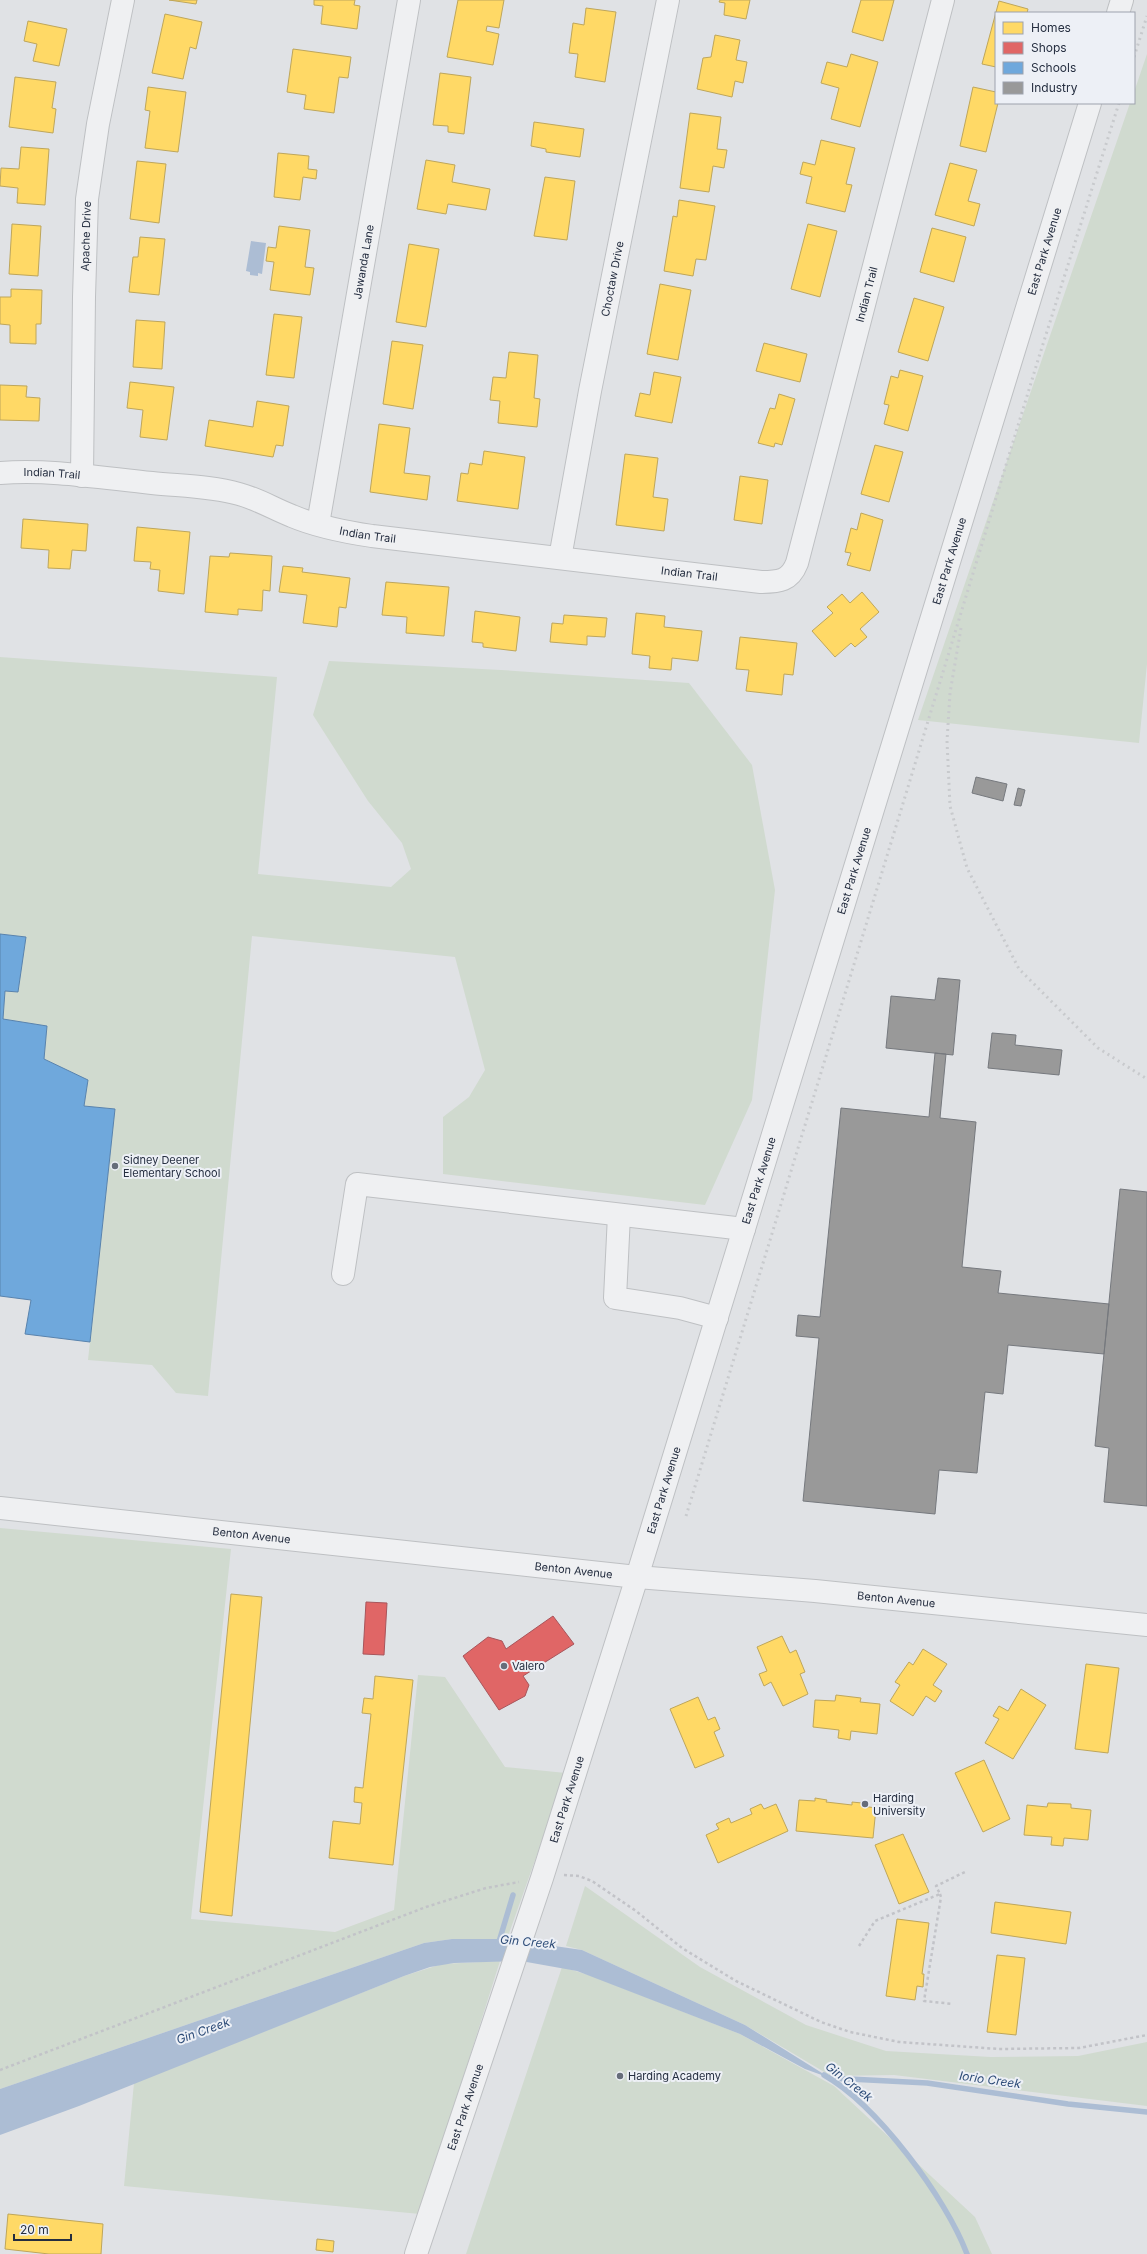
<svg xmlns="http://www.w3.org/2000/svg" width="1147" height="2254" font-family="Inter,sans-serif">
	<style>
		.green { fill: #d0dacf }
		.water { fill: #acbdd4 }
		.homes { fill: #ffd966; stroke: #bea65b }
		.shops { fill: #e06666; stroke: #a8555b }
		.schools { fill: #6fa8dc; stroke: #5983ad }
		.industry { fill: #999; stroke: #76797e }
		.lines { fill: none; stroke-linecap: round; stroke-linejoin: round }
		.stream { stroke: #acbdd4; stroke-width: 5.5 }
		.minor-casing { stroke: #bec0c3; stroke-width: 24 }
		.path { stroke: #c2c3c8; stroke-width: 2.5; stroke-dasharray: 3 3; stroke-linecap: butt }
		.minor { stroke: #eff0f2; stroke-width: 22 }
		.rail { stroke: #c8cacd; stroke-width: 3; stroke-dasharray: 2 4; stroke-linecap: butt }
		.poi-dot { fill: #666d7a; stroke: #edf0f6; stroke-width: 1.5 }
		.labels { text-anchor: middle; stroke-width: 4; stroke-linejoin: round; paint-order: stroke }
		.street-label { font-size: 11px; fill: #252e40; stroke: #edf0f6 }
		.poi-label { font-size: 11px; fill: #252e40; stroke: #edf0f6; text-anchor: start }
		.water-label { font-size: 12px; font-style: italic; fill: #2c4b77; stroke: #edf0f6 }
	</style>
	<rect width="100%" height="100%" fill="#e0e2e5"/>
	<path class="green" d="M1147 54V664L1139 743 918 720 1130 103H1134V92Z
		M0 657 277 677 258 874 391 887 411 869 402 843 368 801 313 715 329 661 501 670 689 683 752 765 775 890 752 1100 705 1205 443 1174V1117L469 1097 485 1070 455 957 252 936 208 1396 176 1393 152 1365 88 1360 115 1109 84 1106 88 1080 44 1059 47 1026 3 1019 5 991 18 992 26 937 0 934Z
		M0 1528 231 1549 191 1919 335 1932 394 1910 418 1675 445 1677 505 1767 566 1773 507 1939H452L424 1943 0 2089Z
		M585 1886 700 1967 806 2025 886 2051 991 2057 1078 2056 1147 2042V2106L894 2075 831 2076 745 2025 582 1950 566 1946Z
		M500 1961 420 2214 124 2186 134 2083 404 1976 442 1964Z
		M562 1967 592 1976 740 2034 834 2086 975 2217 992 2254H466Z"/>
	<path class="water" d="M251 241 266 243 262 274 258 273V276L250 275V272L246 271Z
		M452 1939H507L582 1950 745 2025 830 2078 805 2069 740 2034 577 1971 521 1961 454 1963 430 1967 404 1976 79 2106 0 2135V2089L424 1943Z"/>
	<path class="homes" d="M169 0H197L196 4Z
		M314 0H355L354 5 360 6 357 29 321 24 323 6 314 5Z
		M458 0H504L499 28 487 26 486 31 499 34 493 65 447 57Z
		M720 0H750L746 19 724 15 725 3 719 2Z
		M861 0H894L883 41 852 32Z
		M999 1 1028 9 1027 13H996V67L982 64Z
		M586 8 616 12 605 82 575 77 578 54 569 53 573 23 584 25Z
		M165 14 202 22 196 49 190 47 183 79 152 73Z
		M28 21 67 29 59 66 33 61 37 44 24 41Z
		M715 35 740 40 736 60 747 62 743 83 735 81 732 97 697 89 703 58 711 57Z
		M293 49 351 57 348 78 339 77 334 113 304 109 306 95 287 92Z
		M851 54 878 62 860 127 831 119 839 88 821 83 827 62 847 67Z
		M440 73 471 77 464 134 448 132V126L433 125Z
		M15 77 56 82 52 108 56 109 53 133 9 127Z
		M148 87 186 92 178 152 145 148 150 111 145 110Z
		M973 87 996 92V103H998L986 152 960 146Z
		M690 113 721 117 717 149 727 150 724 168 713 166 709 192 680 188Z
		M534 122 584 129 580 157 546 152V149L531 146Z
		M821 140 855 148 846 184 852 185 845 212 806 203 812 177 800 174 803 162 815 165Z
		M21 147 49 149 45 205 17 203 18 188 0 186 1 168 19 169Z
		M278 153 309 156 308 169 317 170 316 179 303 177 300 200 274 197Z
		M426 160 455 165 452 182 490 189 486 210 448 204 446 214 417 209Z
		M137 161 166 164 159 223 130 219Z
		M950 163 977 170 968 201 980 204 974 226 935 215Z
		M545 177 575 181 567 240 534 236Z
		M679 200 715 206 706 260 696 259 693 276 664 271 673 216 677 217Z
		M12 224 41 226 38 276 9 274Z
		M808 224 837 231 820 297 791 289Z
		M279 226 310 230 305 267 314 268 310 295 270 290 274 262 266 261 268 247 276 248Z
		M932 228 966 237 954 282 920 272Z
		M140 237 165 239 159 295 129 292 133 257H138Z
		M409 244 439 249 426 327 396 322Z
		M660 284 691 290 678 360 647 354Z
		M11 289 42 290 41 324H36V344L10 343V325L0 324V297H11Z
		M914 298 944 307 928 361 898 352Z
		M274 314 302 317 294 378 266 375Z
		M136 320 165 322 162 369 133 367Z
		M392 341 423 345 413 409 383 404Z
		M764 343 807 354 800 382 756 371Z
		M509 352 538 355 534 398 540 399 537 427 498 423 500 401 490 400 493 377 506 378Z
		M900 370 923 376 908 431 884 424 889 405 884 404 891 376 898 378Z
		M654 372 681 377 672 423 635 416 640 393 650 395Z
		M130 382 174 387 167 440 140 437 143 410 127 408Z
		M0 385 27 386 26 397 40 398 39 421 0 420Z
		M779 394 795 399 782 445 775 443 774 447 758 443 770 408 775 409Z
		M257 401 289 406 283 446 276 445 273 457 205 446 209 420 253 427Z
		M379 424 410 428 404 473 430 476 427 500 370 492Z
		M875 445 903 452 889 502 861 494Z
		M484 451 525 457 518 509 457 501 461 473 468 474 470 463 482 465Z
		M625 454 658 458 653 497 668 499 664 531 616 525Z
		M740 476 768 480 762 524 734 520Z
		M861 513 883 520 870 571 847 565 851 553 845 552 851 528 857 530Z
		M23 519 88 524 86 551 72 550 70 569 48 568 49 550 21 548Z
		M137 527 190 532 184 594 158 591 160 570 150 569 151 562 134 561Z
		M230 553 272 556 270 591 263 590 262 611 238 609V615L205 612 210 556 229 557Z
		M283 566 303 568 302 572 350 578 346 608 339 607 337 627 303 623 307 595 279 592Z
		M386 582 449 587 444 636 406 633 407 617 382 615Z
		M862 592 879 612 860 629 867 637 855 647 851 643 835 657 812 631 833 613 827 607 842 594 850 603Z
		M475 611 520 617 516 651 483 647V643L472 642Z
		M636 613 665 616 664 627 702 631 698 661 672 658 671 670 649 668 650 656 632 654Z
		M564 615 607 618 605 637 587 636V645L550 642 552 623 563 624Z
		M740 637 797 643 793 675 784 674 782 695 746 691 749 670 736 669Z
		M231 1594 262 1597 232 1916 200 1912Z
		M782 1636 790 1653 796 1650 805 1672 800 1674 808 1694 783 1706 771 1682 764 1686 759 1674 767 1671 757 1647Z
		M923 1649 947 1664 933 1685 942 1691 935 1702 926 1696 913 1716 890 1701 900 1685 895 1682 909 1662 913 1665Z
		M1086 1664 1119 1668 1108 1753 1075 1749Z
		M375 1676 413 1680 393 1865 329 1858 333 1821 360 1824 362 1803 354 1802 355 1787 363 1788 371 1714 362 1713 364 1698 373 1699Z
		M1021 1689 1046 1705 1013 1759 985 1743 999 1719 993 1716 999 1706 1008 1711Z
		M836 1695 861 1698 860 1702 880 1704 877 1734 851 1731 850 1740 838 1738 839 1730 813 1727 815 1700 835 1701Z
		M698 1697 708 1720 715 1717 720 1729 714 1732 724 1756 695 1768 670 1709Z
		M984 1760 1010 1819 983 1832 955 1773Z
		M815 1798 827 1800 826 1802 852 1805V1802L862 1803V1806L876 1808 873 1838 796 1831 799 1800 815 1801Z
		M1048 1803 1071 1804V1808L1091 1810 1088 1840 1064 1838 1063 1846 1051 1845 1052 1837 1024 1835 1027 1805 1047 1807Z
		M761 1804 764 1809 776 1804 788 1831 718 1863 706 1835 719 1829 716 1824 729 1818 731 1823 752 1814 750 1809Z
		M903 1834 929 1892 899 1904 875 1845Z
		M995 1902 1071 1912 1066 1944 991 1933Z
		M897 1919 929 1923 922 1974H924L923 1987 917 1986 915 2000 886 1996Z
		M997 1955 1025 1958 1016 2035 987 2032Z
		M8 2214 103 2224 101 2254H49L5 2249Z
		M317 2239 334 2241 333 2252 316 2250Z"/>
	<path class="shops" d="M366 1602 387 1603 384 1655 363 1654Z
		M553 1616 574 1644 523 1676 529 1685 525 1696 499 1710 463 1656 488 1637 502 1641 506 1649Z"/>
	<path class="schools" d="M0 934 26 937 18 992 5 991 3 1019 47 1026 44 1059 88 1080 84 1106 115 1109 90 1342 25 1334 31 1300 0 1296Z"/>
	<path class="industry" d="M976 777 1007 784 1003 801 972 793Z
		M1018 788 1025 790 1021 806 1014 805Z
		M938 978 960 980 953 1055 886 1048 891 996 935 1000Z
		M992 1033 1016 1035 1015 1045 1062 1050 1059 1075 988 1068Z
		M935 1053 946 1054 940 1118 976 1122 962 1267 1001 1271 998 1293 1109 1304 1104 1354 1008 1345 1003 1394 985 1392 977 1473 939 1470 935 1514 803 1501 819 1338 796 1336 798 1315 820 1317 841 1108 929 1117Z
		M1120 1189 1147 1192V1506L1104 1502 1109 1448 1095 1446Z"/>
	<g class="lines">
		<path class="stream" d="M498 1945 513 1895
			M824 2075C877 2105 946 2198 967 2254
			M830 2078 927 2083 1068 2104 1147 2112"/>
		<g class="minor-casing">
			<g id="minor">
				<path d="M1118 13 1122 0"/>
				<path id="s1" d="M0 473C50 469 102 478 152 483 180 486 211 486 239 494 258 499 274 509 292 516 318 527 345 532 372 536L761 582C779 582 790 581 797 563L943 0"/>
				<path id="s2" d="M82 476 84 297 87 199 98 124 123 0"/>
				<path id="s3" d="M318 524 409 0"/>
				<path id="s4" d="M560 558 590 391 668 0"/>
				<path d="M619 1215 615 1298 680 1308 717 1318"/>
				<path d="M343 1274 357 1184 744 1229"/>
				<path id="s5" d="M0 1508 637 1577 815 1591 1147 1625"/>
				<path id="s6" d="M416 2254 542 1878 637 1577 1090 103"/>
			</g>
		</g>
		<path class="path" d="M564 1875 579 1876 592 1881 636 1911 682 1948 736 1981 821 2022 850 2032 899 2042 999 2049 1079 2048 1147 2035
			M940 1894 941 1897 924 2001 953 2004
			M859 1946 875 1921 940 1894 936 1886 967 1871
			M0 2070 426 1907 486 1888 519 1882"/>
		<use href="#minor" class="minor"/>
		<path class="rail" d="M1134 57 1147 16
			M961 628 950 693 947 741 950 806 967 868 1019 969 1098 1048 1147 1079
			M686 1516 1038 360 1119 103"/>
	</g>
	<g class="poi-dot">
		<circle cx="115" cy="1166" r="4"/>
		<circle cx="504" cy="1666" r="4"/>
		<circle cx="865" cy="1804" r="4"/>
		<circle cx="620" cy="2076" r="4"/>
	</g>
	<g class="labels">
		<g class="street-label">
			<text dy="4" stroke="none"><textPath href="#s2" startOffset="240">Apache Drive</textPath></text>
			<text dy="4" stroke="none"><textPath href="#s6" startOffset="2099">East Park Avenue</textPath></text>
			<text dy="4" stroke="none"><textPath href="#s3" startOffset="266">Jawanda Lane</textPath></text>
			<text dy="4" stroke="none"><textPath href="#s4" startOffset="284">Choctaw Drive</textPath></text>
			<text dy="4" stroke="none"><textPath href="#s1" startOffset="1094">Indian Trail</textPath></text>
			<text dy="4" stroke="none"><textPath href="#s1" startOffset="52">Indian Trail</textPath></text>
			<text dy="4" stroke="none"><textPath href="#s1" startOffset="376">Indian Trail</textPath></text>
			<text dy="4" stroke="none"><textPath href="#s6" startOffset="1775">East Park Avenue</textPath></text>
			<text dy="4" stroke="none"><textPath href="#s1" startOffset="700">Indian Trail</textPath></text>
			<text dy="4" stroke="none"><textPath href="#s6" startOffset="1451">East Park Avenue</textPath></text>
			<text dy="4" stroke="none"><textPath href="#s6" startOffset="1127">East Park Avenue</textPath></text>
			<text dy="4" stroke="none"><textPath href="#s6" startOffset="803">East Park Avenue</textPath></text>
			<text dy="4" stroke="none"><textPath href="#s5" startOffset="253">Benton Avenue</textPath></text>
			<text dy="4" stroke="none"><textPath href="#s5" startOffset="577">Benton Avenue</textPath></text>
			<text dy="4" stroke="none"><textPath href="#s5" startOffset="901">Benton Avenue</textPath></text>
			<text dy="4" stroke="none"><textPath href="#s6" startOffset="479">East Park Avenue</textPath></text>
			<text dy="4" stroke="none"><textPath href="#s6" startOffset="155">East Park Avenue</textPath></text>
		</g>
		<g class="poi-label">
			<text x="123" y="1164">Sidney Deener<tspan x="123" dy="13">Elementary School</tspan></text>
			<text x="512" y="1670">Valero</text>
			<text x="873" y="1802">Harding<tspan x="873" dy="13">University</tspan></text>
			<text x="628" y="2080">Harding Academy</text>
		</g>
		<g class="water-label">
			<text transform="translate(528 1942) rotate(5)" y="4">Gin Creek</text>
			<text transform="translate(203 2031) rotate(-20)" y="4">Gin Creek</text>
			<text transform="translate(990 2080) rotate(8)" y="4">Iorio Creek</text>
			<text transform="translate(849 2082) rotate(38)" y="4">Gin Creek</text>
		</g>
	</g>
	<rect x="995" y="12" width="140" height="92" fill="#edf0f6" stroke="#9da2ad"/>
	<rect x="1003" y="22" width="20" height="12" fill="#ffd966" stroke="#9da2ad"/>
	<text x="1031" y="32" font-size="12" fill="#252e40">Homes</text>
	<rect x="1003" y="42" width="20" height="12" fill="#e06666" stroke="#9da2ad"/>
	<text x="1031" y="52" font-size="12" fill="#252e40">Shops</text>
	<rect x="1003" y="62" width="20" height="12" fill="#6fa8dc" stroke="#9da2ad"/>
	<text x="1031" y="72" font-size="12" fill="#252e40">Schools</text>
	<rect x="1003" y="82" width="20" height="12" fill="#999999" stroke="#9da2ad"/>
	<text x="1031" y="92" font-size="12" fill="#252e40">Industry</text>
	<path d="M14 2234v6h57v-6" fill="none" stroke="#252e40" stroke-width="2"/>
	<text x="20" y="2234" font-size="12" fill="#252e40" stroke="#edf0f6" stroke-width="3" paint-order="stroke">20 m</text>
</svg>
